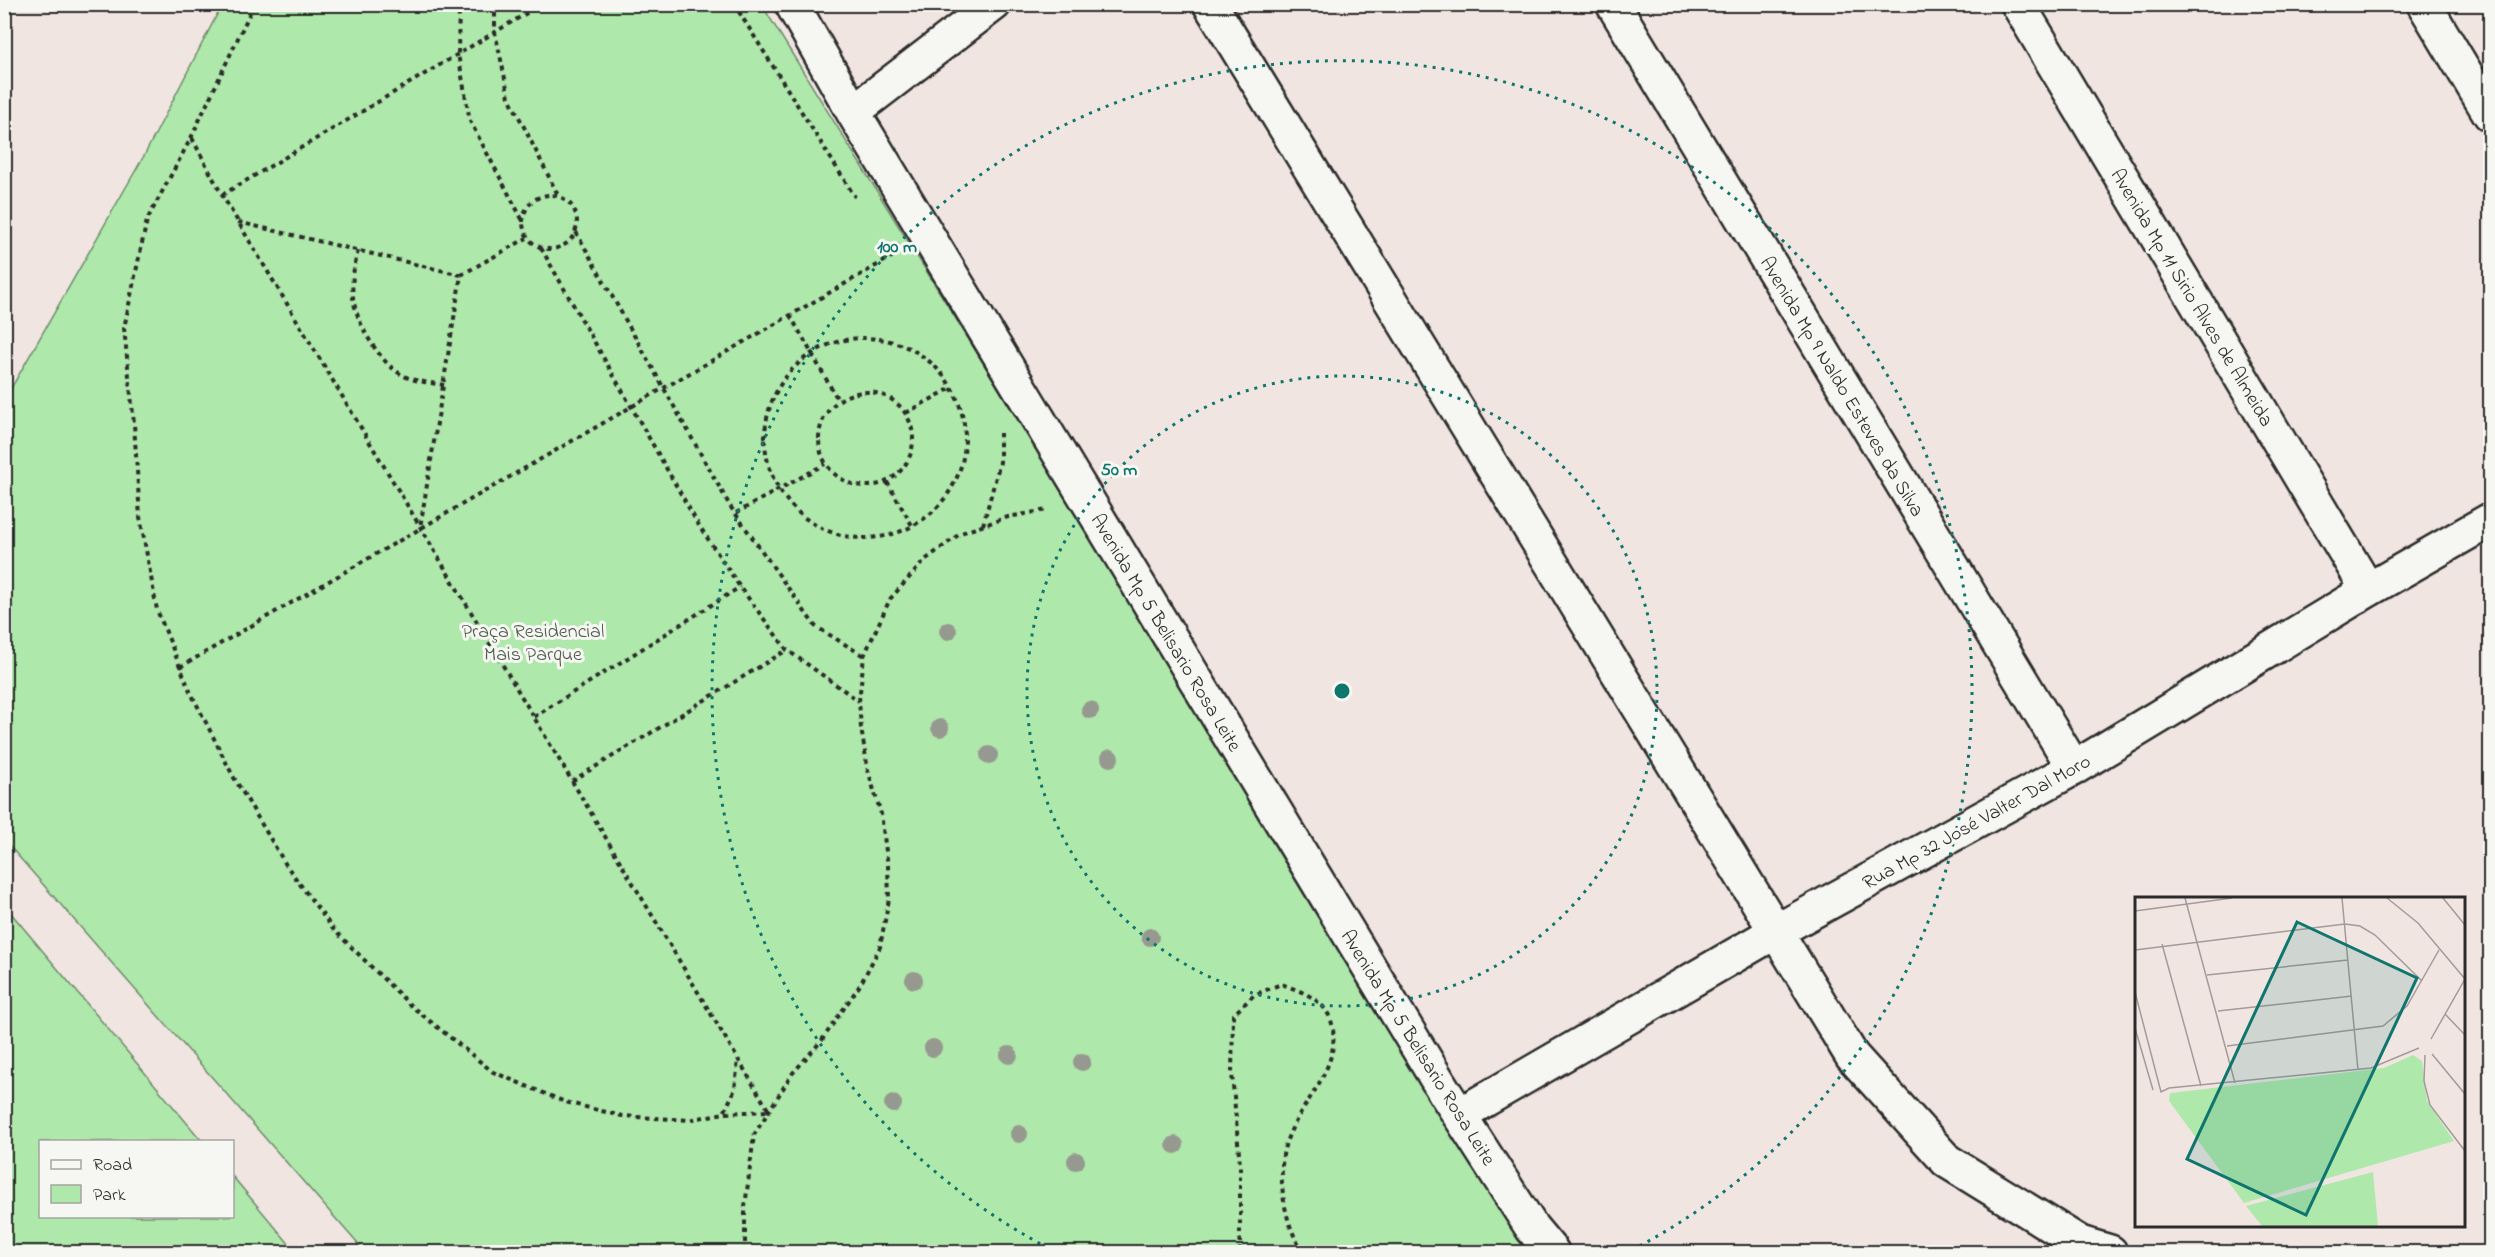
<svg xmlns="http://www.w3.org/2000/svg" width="2495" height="1257" font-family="'Indie Flower',sans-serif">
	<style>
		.green { fill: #afe8ab; stroke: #6d8a6b; stroke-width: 1.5 }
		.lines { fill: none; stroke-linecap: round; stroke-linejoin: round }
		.street-casing { stroke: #2b2b2b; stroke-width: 38 }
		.path { stroke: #2b2b2b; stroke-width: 4; stroke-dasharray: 4.5 4.5; stroke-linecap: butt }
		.street { stroke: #f6f6f2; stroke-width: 33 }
		.tree { fill: #96998f }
		.ring { fill: none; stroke: #0f766e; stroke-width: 3; stroke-dasharray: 3 6 }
		.labels { text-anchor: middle; stroke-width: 6; stroke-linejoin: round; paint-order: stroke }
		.street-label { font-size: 20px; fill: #2b2b2b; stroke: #f6f6f2 }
		.park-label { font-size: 20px; fill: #4c5a4b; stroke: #f6f6f2 }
		.inset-road { fill: none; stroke: #a29b99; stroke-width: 1.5 }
		.view { fill: #0f766e; fill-opacity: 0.15; stroke: #0f766e; stroke-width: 3 }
		.inset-edge { fill: none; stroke: #2b2b2b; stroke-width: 3 }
		.centre { fill: #0f766e; stroke: #f6f6f2; stroke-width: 3 }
		.ring-label { font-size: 18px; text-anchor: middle; font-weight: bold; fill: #0f766e; stroke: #f6f6f2; stroke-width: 6; stroke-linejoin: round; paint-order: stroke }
	</style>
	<rect width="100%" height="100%" fill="#f1e5e2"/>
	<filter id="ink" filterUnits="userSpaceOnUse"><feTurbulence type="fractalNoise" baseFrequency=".0167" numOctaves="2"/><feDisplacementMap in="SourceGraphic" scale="12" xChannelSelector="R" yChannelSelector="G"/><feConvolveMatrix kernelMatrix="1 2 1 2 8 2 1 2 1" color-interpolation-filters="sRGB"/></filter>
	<g filter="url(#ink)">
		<path class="green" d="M222 5H762L1532 1252H365L5 841V399L145 154Z
			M5 906 202 1141 40 1142V1216H232L233 1177 296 1252H5Z"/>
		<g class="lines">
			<g class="street-casing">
				<path id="street" d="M792 4 853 112 1444 1091 1532 1228 1552 1252
					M1210 4 1852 1056 1947 1161 2080 1243 2110 1252
					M1613 4 2074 768
					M2018 4 2368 590
					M2424 4 2490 114
					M853 112 994 4
					M1459 1115 1775 932 2074 768 2368 590 2490 520"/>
			</g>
			<path class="path" d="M254 4 191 138 147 220 124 328 134 424 140 517 157 610 190 691 233 776 286 865 333 929 410 1005 493 1072 565 1102 622 1116 689 1120 724 1113 735 1089 738 1059
				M459 4 458 54 470 121 523 221
				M495 4V32L509 97 558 195
				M734 4 855 197
				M192 138 222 195 769 1111 724 1113
				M523 222a27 27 0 1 1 54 0a27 27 0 1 1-54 0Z
				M222 195 542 4
				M238 222 461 275 420 528
				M576 232 730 506 815 626 864 656
				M541 248 698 524 740 587 787 650 859 701
				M358 251C354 265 351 282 353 297 356 323 380 364 404 376 416 382 432 383 445 385
				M461 275 527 238
				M790 315 838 400
				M765 438a100 100 0 1 1 200 0a100 100 0 1 1-200 0Z
				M819 439a47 47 0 1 1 94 0a47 47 0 1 1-94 0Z
				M906 413 953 387
				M887 482 913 527
				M736 513 825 464
				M983 525 1000 462V433
				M180 667 893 256
				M534 717 740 587
				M572 781 787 650
				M745 1252V1207L754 1135 792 1074 822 1040 860 985 880 947 889 899 888 866 881 814 868 770 861 728 859 701 864 656 890 599 925 560 961 533 1008 517 1047 510
				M1240 1252V1165L1232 1074 1233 1015 1254 995 1281 984C1304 992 1329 1001 1333 1029 1339 1078 1290 1110 1283 1155 1279 1187 1285 1225 1303 1252"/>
			<use href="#street" class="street"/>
		</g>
		<g class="tree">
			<circle cx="948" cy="631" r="9"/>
			<circle cx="1090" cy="710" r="9"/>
			<circle cx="940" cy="728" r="9"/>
			<circle cx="989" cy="755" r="9"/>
			<circle cx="1110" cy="758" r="9"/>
			<circle cx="1150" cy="937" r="9"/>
			<circle cx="914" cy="980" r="9"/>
			<circle cx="933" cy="1048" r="9"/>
			<circle cx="1009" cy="1055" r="9"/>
			<circle cx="1082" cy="1062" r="9"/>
			<circle cx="893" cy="1104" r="9"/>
			<circle cx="1019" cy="1134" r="9"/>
			<circle cx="1175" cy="1145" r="9"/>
			<circle cx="1076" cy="1161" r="9"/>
		</g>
	</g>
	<g class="ring">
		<circle cx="1342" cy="691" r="315"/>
		<path d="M1056 1252A630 630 0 1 1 1628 1252"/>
	</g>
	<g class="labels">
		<g class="street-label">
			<text transform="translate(2193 297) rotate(59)" y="7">Avenida Mp 11 Sirio Alves de Almeida</text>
			<text transform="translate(1843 386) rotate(59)" y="7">Avenida Mp 9 Naldo Esteves da Silva</text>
			<text transform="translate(1167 632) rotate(59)" y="7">Avenida Mp 5 Belisario Rosa Leite</text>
			<text transform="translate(1976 821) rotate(-29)" y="7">Rua Mp 32 José Valter Dal Moro</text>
			<text transform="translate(1419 1047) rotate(58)" y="7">Avenida Mp 5 Belisario Rosa Leite</text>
		</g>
		<g class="park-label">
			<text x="533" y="637">Praça Residencial<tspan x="533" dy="23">Mais Parque</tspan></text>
		</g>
	</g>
	<g transform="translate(2135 897)">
		<rect width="330" height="330" fill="#f1e5e2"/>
		<path d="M278 158 287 164 292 204 319 244 109 306 34 204 35 196 249 171ZM238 275 243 329H127L111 309Z" fill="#afe8ab"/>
		<path class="inset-road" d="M50 1 100 186M207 1 223 173M252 1 283 26 330 82M308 1 330 28M0 14 97 1M27 47 66 189M0 53 210 27 225 29 240 38 287 84M72 78 213 63M0 95 26 195 34 191 236 171 284 151M83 114 217 99M310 117 330 138M0 131 18 193M296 142 330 82M92 149 248 129 272 109 304 53M297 157 330 197M290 158 289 184 295 208 330 254"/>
		<path class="view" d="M162 25 282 81 171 318 52 262Z"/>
		<rect width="330" height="330" class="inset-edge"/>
	</g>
	<circle cx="1342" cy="691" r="9" class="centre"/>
	<g class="ring-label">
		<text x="897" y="252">100 m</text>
		<text x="1119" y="475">50 m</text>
	</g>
	<rect width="2495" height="1257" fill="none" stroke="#f6f6f2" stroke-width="24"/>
	<rect x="12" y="12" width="2471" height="1233" fill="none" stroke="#2b2b2b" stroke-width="2" filter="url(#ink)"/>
	<rect x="39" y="1140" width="195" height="78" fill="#f6f6f2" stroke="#a5a5a2" stroke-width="1.5"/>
	<rect x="51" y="1160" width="30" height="9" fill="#f6f6f2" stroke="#a5a5a2" stroke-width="1.5"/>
	<text x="93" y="1170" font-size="18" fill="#2b2b2b">Road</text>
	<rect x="51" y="1185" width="30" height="18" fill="#afe8ab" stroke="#a5a5a2" stroke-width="1.5"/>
	<text x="93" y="1200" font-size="18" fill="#2b2b2b">Park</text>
</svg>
